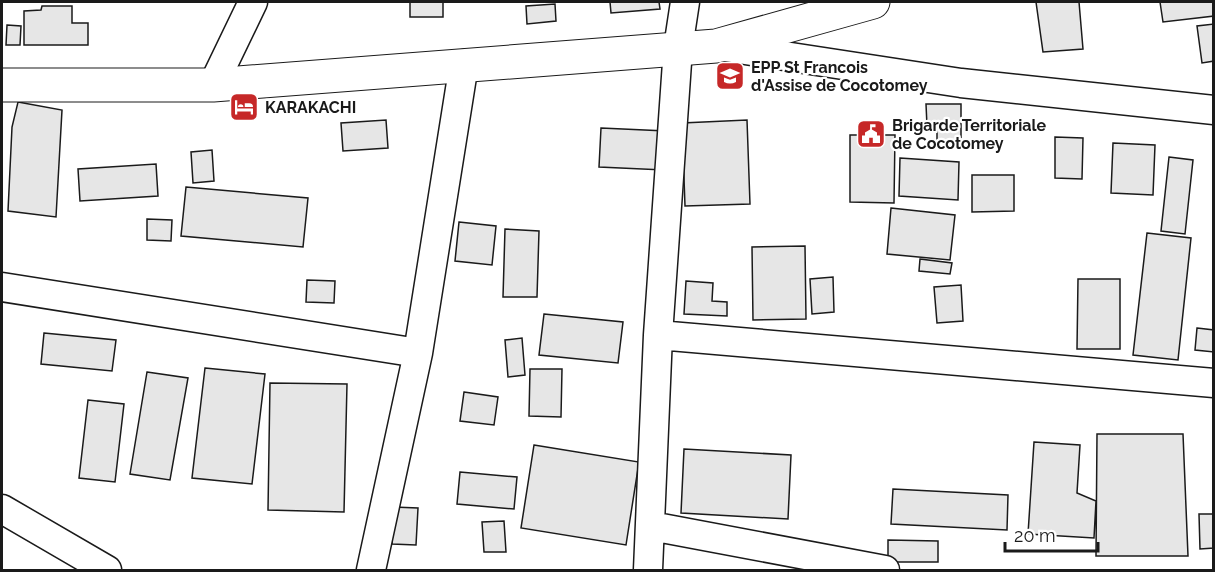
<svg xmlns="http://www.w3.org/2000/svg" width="1215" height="572" font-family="Raleway,sans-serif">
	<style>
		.building { fill: #e6e6e6; stroke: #1a1a1a; stroke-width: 1.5 }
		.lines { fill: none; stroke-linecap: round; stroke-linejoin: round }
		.minor-casing { stroke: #1a1a1a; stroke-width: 31 }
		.secondary-casing { stroke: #1a1a1a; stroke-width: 35 }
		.minor { stroke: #fff; stroke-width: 28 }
		.secondary { stroke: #fff; stroke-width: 33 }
		.labels { text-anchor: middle; stroke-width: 4.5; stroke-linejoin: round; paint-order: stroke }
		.poi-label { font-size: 16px; font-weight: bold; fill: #1a1a1a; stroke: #fff; text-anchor: start }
	</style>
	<rect width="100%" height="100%" fill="#fff"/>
	<path class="building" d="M410 2H443V17H410Z
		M610 2H659L660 9 611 13Z
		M1036 2H1079L1083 49 1043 52Z
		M1160 2H1214V16L1163 22Z
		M555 4 556 21 527 24 526 6Z
		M42 6H72V23H88V45H24V11L41 10Z
		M1214 24V61L1202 63 1197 26Z
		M7 25 21 26 20 45H6Z
		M18 102 62 110 56 217 8 211 12 127Z
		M926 104H961V143H937V126H927Z
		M386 120 388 148 343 151 341 123Z
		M747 120 750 204 685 206 682 123Z
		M601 128 666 131 664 170 599 167Z
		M850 135H895L894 203 850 202Z
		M1055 137 1083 138 1082 179 1055 178Z
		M1113 143 1155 145 1153 195 1111 193Z
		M212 150 214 181 193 183 191 152Z
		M1169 157 1193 160 1185 234 1161 231Z
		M900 158 959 162 958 200 899 196Z
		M156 164 158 196 80 201 78 169Z
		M972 175H1014V211L972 212Z
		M186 187 308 198 303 247 181 236Z
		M891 208 955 215 950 260 887 254Z
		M147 219 172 220 171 241 147 240Z
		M459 222 496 226 492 265 455 261Z
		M505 229 539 231 537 297H503Z
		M1147 233 1191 238 1178 360 1133 355Z
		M805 246 806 319 753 320 752 247Z
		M920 259 952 263 950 274 919 271Z
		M833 277 834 312 812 314 810 279Z
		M1078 279H1120V349H1077Z
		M307 280 335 281 334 303 306 302Z
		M686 281 713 283 712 301 727 302V316L684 314Z
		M961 285 963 321 937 323 934 287Z
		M544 314 623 322 618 363 539 355Z
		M1197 328 1214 330V352L1195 350Z
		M44 333 116 340 112 371 41 364Z
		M522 338 525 375 508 377 505 340Z
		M205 368 265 374 252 484 192 478Z
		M530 369H562L561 417 529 416Z
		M147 372 188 378 170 480 130 474Z
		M270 383 347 384 344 512 268 510Z
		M464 392 498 397 494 425 460 421Z
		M88 400 124 404 115 482 79 478Z
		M1097 434H1183L1188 556H1096Z
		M1034 442 1080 445 1077 493 1096 501 1094 538 1028 534Z
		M534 445 639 462 626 545 521 528Z
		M684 449 791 455 788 519 681 513Z
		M460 472 517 477 514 509 457 504Z
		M893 489 1008 495 1007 530 891 524Z
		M393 507 418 508 416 545 392 544Z
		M1199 514H1214V548L1200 549Z
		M504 521 506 552H484L482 522Z
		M888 540 938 541V562H888Z"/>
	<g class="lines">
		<g class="minor-casing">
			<path id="minor" d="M719 46 961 83 1214 110
				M213 85 253 2
				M2 287 418 353
				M658 335 1214 383
				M2 509 107 570
				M651 526 885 570
				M371 570 418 353 464 64
				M648 570 658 335 678 48 685 2"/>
		</g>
		<g class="secondary-casing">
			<path id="secondary" d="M2 85H213L716 46 873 2"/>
		</g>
		<use href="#minor" class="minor"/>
		<use href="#secondary" class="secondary"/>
	</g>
	<defs>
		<g id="school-square" transform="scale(1.5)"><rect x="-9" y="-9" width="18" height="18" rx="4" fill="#c62828" stroke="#fff"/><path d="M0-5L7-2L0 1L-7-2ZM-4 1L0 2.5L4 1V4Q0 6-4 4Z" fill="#fff"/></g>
		<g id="hotel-square" transform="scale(1.5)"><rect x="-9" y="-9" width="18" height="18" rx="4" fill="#c62828" stroke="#fff"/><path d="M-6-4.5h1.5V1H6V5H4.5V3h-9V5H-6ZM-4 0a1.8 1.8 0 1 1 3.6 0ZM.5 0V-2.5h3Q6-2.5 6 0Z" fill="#fff"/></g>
		<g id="civic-square" transform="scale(1.5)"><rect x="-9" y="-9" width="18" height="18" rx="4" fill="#c62828" stroke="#fff"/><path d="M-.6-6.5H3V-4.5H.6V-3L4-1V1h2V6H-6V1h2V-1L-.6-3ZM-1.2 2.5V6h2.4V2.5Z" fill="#fff"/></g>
	</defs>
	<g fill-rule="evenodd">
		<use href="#school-square" x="730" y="76"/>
		<use href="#hotel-square" x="244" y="107"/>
		<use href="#civic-square" x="871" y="134"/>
	</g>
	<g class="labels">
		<g class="poi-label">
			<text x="751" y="73">EPP St Francois<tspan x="751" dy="18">d'Assise de Cocotomey</tspan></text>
			<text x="265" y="113">KARAKACHI</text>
			<text x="892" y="131">Brigarde Territoriale<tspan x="892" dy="18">de Cocotomey</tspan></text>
		</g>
	</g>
	<rect width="1215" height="572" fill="none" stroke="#1a1a1a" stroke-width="6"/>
	<path d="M1005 542v9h93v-9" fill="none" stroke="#1a1a1a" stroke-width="3"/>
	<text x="1014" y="542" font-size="18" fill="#1a1a1a" stroke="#ffffff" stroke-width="4.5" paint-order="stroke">20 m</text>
</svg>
